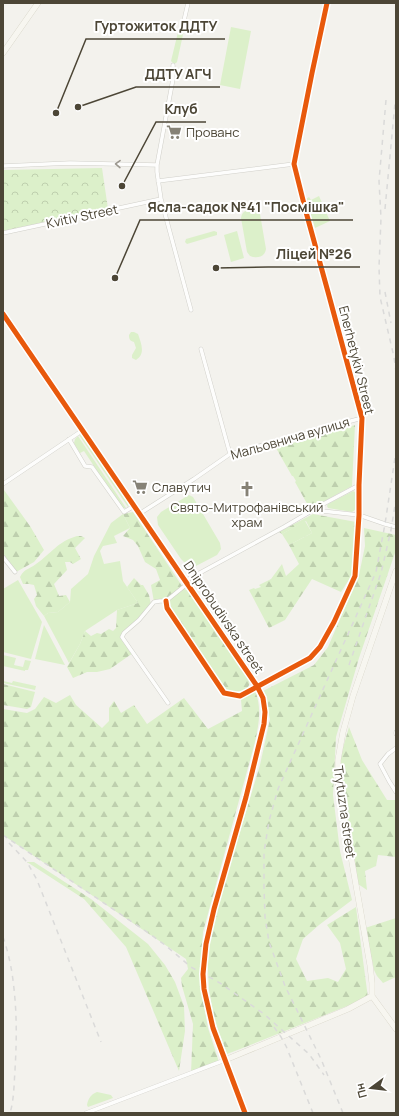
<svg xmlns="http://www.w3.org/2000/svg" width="399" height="1116" font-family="Manrope,sans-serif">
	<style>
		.green { fill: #dcf0ca }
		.forest { fill: url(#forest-firs) }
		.park { fill: url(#park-crowns) }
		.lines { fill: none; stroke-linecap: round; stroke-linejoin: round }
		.street-casing { stroke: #d1d0ca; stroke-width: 4.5 }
		.secondary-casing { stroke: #d4d1c3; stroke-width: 6 }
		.street { stroke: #fdfdfc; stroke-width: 3.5 }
		.secondary { stroke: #f7f6f0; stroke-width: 5.5 }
		.rail { stroke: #dadad9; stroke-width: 1.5; stroke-dasharray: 5 5; stroke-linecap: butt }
		.cycleway-casing { stroke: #fff; stroke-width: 8 }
		.cycleway { stroke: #e8590c; stroke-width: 5 }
		.oneway { stroke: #9c988f }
		.labels { text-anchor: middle; stroke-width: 4; stroke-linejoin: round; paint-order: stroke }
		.poi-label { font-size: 13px; fill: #4c4636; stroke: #fff; text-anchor: start }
		.street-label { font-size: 13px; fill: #4c4636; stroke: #fff }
		.leader { fill: none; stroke: #4c4636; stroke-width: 1.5 }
		.callout-dot { fill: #4c4636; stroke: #fff; stroke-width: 1.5 }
		.callout-label { font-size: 14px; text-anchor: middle; font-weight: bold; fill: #4c4636; stroke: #fff; stroke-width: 4; stroke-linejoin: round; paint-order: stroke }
	</style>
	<defs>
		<pattern id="forest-firs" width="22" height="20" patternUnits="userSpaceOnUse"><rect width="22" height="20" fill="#dcf0ca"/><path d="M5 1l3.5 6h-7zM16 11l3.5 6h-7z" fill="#becfae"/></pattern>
		<pattern id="park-crowns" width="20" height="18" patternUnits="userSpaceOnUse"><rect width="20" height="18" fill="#dcf0ca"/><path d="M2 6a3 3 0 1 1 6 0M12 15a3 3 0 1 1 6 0" fill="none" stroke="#becfae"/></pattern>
	</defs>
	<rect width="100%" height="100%" fill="#f3f2ed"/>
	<path class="green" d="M180 26 183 27 184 30 177 62 176 63 174 64 171 61 179 28Z
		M231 27 251 31 240 89 220 85Z
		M319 196 330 221 315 228 306 199 309 197 311 200Z
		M252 208 258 210 260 214 266 249C265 257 257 259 250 256L247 252 241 218C242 211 247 210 252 208Z
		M214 231 217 232V235L187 244 185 242 186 239Z
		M237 231 244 258 231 262 224 235Z
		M131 332H134L138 334C141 343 146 354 136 360L132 358V355L136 348 134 342C130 341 129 339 129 335Z
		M79 435H80L84 436 129 503 128 507Z
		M78 436 126 508H124L121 507 84 451 80 453 74 443 75 439Z
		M353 491 357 493C357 500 359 508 352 512L328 508 327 506 328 504Z
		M189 495 193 497 220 543 221 549 217 555 194 567 187 565 181 559 158 525 157 517 161 512Z
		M123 514 130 528 114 536 117 543 103 546 100 551 104 564 120 561 123 581 138 603 117 610 85 631 80 644 69 663 44 616 48 613 58 612 70 602 71 589 88 574 94 556 111 523Z
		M305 521 312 533 289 545 282 534Z
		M18 580 42 622 31 659 3 652V625L4 624 3 623V589Z
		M44 625 65 665 35 659Z
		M3 655 16 658 14 665 23 667 25 660 31 661 28 670H25V671L3 666Z
		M3 681 12 683 13 681 36 686 35 690 3 683Z
		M97 1092 111 1095 113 1098 88 1107 87 1105C88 1099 91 1094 97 1092Z"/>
	<path class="forest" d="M355 425 352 486 310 509 295 482 296 481 293 476H292L276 448Z
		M3 490H4L30 526 44 550 34 562 16 572 3 553Z
		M133 512 184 589 187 590 249 680C252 692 235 693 227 690L170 608 168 601 154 602 151 585 160 580 156 569 145 562 138 546 133 540 123 536 130 528 123 514Z
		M313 514 356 522 352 575 341 592 312 579 285 620 269 628 249 590 254 588 255 589 261 587 259 585 271 579 282 564 286 576 299 564 289 545 312 533 306 521 282 534 279 532Z
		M364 528 396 535V550L359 658 336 737 333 795 340 851 352 900 319 925 303 939 296 959 307 981 328 978 338 982 346 969 340 943 327 925 356 907 368 998C321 1016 274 1036 227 1054L214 1018 209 990 207 949 218 905 260 765 270 719 263 691 314 665 328 647 359 575 365 546Z
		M77 536H81L85 538 75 548 81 559 73 564 70 562H65L67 570 54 584 59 596 66 595 70 602 58 612 48 613 44 616 36 606 34 599 37 595 34 585 29 584H23L20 577C25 568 28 570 36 564 52 553 57 542 77 536Z
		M134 578 141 585H143L149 595 151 605 122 636 133 653 110 669 97 672H87L73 678 67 667 80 644 85 631 91 636 97 633 101 634 109 629 113 631 116 628 117 610 138 603 127 587Z
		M3 684 35 692 31 707 27 709 3 705Z
		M255 690C262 709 259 723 255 742L203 932 201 968V989L208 1028 219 1062 191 1073 193 1024 182 986 181 978 188 969 186 959 3 835V709L27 713 35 709 44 697 56 703 70 695 76 705 102 728 109 721V708L114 701 121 713 134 705 147 724 184 698 208 729 242 711 241 700 245 695Z
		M349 727 362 760 387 800H396V857L378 855 376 866 365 871 367 890 358 884 341 782 340 758Z
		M27 862H34L91 899 148 944 165 965 175 982 184 1006 185 1031 179 1071 126 947 84 899Z
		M396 918V977L383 983 377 976 374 970 365 928Z"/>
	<path class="park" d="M102 168 108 209 3 231V170Z"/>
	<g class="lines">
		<g class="street-casing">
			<path id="street" d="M183 25 188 3
				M173 65V79L157 165V172L161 199 191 310
				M3 166 70 163 157 165
				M158 181 294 164
				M3 233 161 199
				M201 349 230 454
				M69 439 85 466 92 467 124 512 134 506
				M3 484 83 430
				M314 509 359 485
				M139 514 194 479 230 454 362 418
				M3 557 15 572
				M185 581 284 527 313 510 359 515 385 524 396 527
				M166 601 167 608 224 693 240 696 310 658 320 647 334 622 355 576 359 515V485L362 418 328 292 306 212 294 164 312 73 327 3
				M168 703 122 637 124 633 139 620 154 602 160 601H166L187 584
				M396 732V734
				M396 748 388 754 380 764 389 781 396 792
				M86 1113 225 1060"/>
		</g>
		<g class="secondary-casing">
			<path id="secondary" d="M3 53 38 3
				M3 314 257 686 263 698 265 712 264 724 246 797 214 909 206 944 203 974 204 989 213 1028 245 1113
				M396 571 353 696 343 732 338 760V782L370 965 372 983V996L396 1029
				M225 1060 348 1009 372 996"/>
		</g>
		<use href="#street" class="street"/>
		<use href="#secondary" class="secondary"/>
		<path class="rail" d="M386 100 379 181 381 218 379 267 380 297 394 357 396 372
			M385 209 395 103
			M385 292 391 323
			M349 665 381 573 391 530 396 499
			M3 835 150 934 165 945 191 967 220 983 264 1014 309 1054 324 1075
			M9 843 27 862 37 880 101 1042
			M3 937C7 948 10 961 12 973 17 1007 17 1036 15 1070 14 1084 14 1100 10 1113
			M274 1027 281 1037 286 1046 313 1113
			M343 1113 321 1059 285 986 269 942 265 917 264 888V852L269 821 278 789 376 572 385 524 396 451"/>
		<g class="cycleway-casing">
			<path id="cycleway" d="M3 314 257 686 263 698 265 712 264 724 246 797 214 909 206 944 203 974 204 989 213 1028 245 1113
				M166 601 167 608 224 693 240 696 310 658 320 647 334 622 355 576 359 515V485L362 418 328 292 306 212 294 164 312 73 327 3"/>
		</g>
		<use href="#cycleway" class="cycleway"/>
	</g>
	<defs><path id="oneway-chevron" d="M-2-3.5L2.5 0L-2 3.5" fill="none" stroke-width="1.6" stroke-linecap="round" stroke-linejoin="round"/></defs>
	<use class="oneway" href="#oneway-chevron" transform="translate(118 164) rotate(-179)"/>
	<defs>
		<g id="supermarket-bare" transform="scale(1.2)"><path d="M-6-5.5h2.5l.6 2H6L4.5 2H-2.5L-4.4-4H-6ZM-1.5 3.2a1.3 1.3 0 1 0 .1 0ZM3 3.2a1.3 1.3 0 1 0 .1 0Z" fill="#868276" stroke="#fff" stroke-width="2.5" paint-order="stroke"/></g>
		<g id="church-bare" transform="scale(1.2)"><path d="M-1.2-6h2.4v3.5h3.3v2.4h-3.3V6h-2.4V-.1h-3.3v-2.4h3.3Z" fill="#868276" stroke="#fff" stroke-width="2.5" paint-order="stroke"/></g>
	</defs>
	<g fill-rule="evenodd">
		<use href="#supermarket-bare" x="174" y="132"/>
		<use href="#supermarket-bare" x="140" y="487"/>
		<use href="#church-bare" x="247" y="489"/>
	</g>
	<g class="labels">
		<g class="poi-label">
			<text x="186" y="137">Прованс</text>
			<text x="152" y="492">Славутич</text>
			<text x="247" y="512" text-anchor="middle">Свято-Митрофанівський<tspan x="247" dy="15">храм</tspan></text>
		</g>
		<g class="street-label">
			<text transform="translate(82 216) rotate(-12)" y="5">Kvitiv Street</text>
			<text transform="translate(357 360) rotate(76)" y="5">Enerhetykiv Street</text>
			<text transform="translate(290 438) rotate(-16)" y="5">Мальовнича вулиця</text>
			<text transform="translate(224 617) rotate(56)" y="5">Dniprobudivska street</text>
			<text transform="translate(345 812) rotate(82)" y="5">Trytuzna street</text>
		</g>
	</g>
	<path class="leader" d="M56 113L86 39H225M78 107L136 87H220M122 186L156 122H206M115 278L140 220H353M216 268L268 267H360"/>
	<g class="callout-dot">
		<circle cx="56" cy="113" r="4"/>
		<circle cx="78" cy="107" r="4"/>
		<circle cx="122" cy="186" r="4"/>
		<circle cx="115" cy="278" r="4"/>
		<circle cx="216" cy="268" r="4"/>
	</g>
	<g class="callout-label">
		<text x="156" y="31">Гуртожиток ДДТУ</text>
		<text x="178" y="79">ДДТУ АГЧ</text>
		<text x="181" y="114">Клуб</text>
		<text x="246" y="212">Ясла-садок №41 "Посмішка"</text>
		<text x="314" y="259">Ліцей №26</text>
	</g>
	<rect width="399" height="1116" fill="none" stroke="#4c4636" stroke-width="8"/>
	<g transform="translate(371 1088) rotate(255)" stroke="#ffffff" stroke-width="3" paint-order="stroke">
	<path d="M0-3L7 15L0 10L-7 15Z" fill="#4c4636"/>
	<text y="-6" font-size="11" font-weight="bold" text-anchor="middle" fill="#4c4636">Пн</text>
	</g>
</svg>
